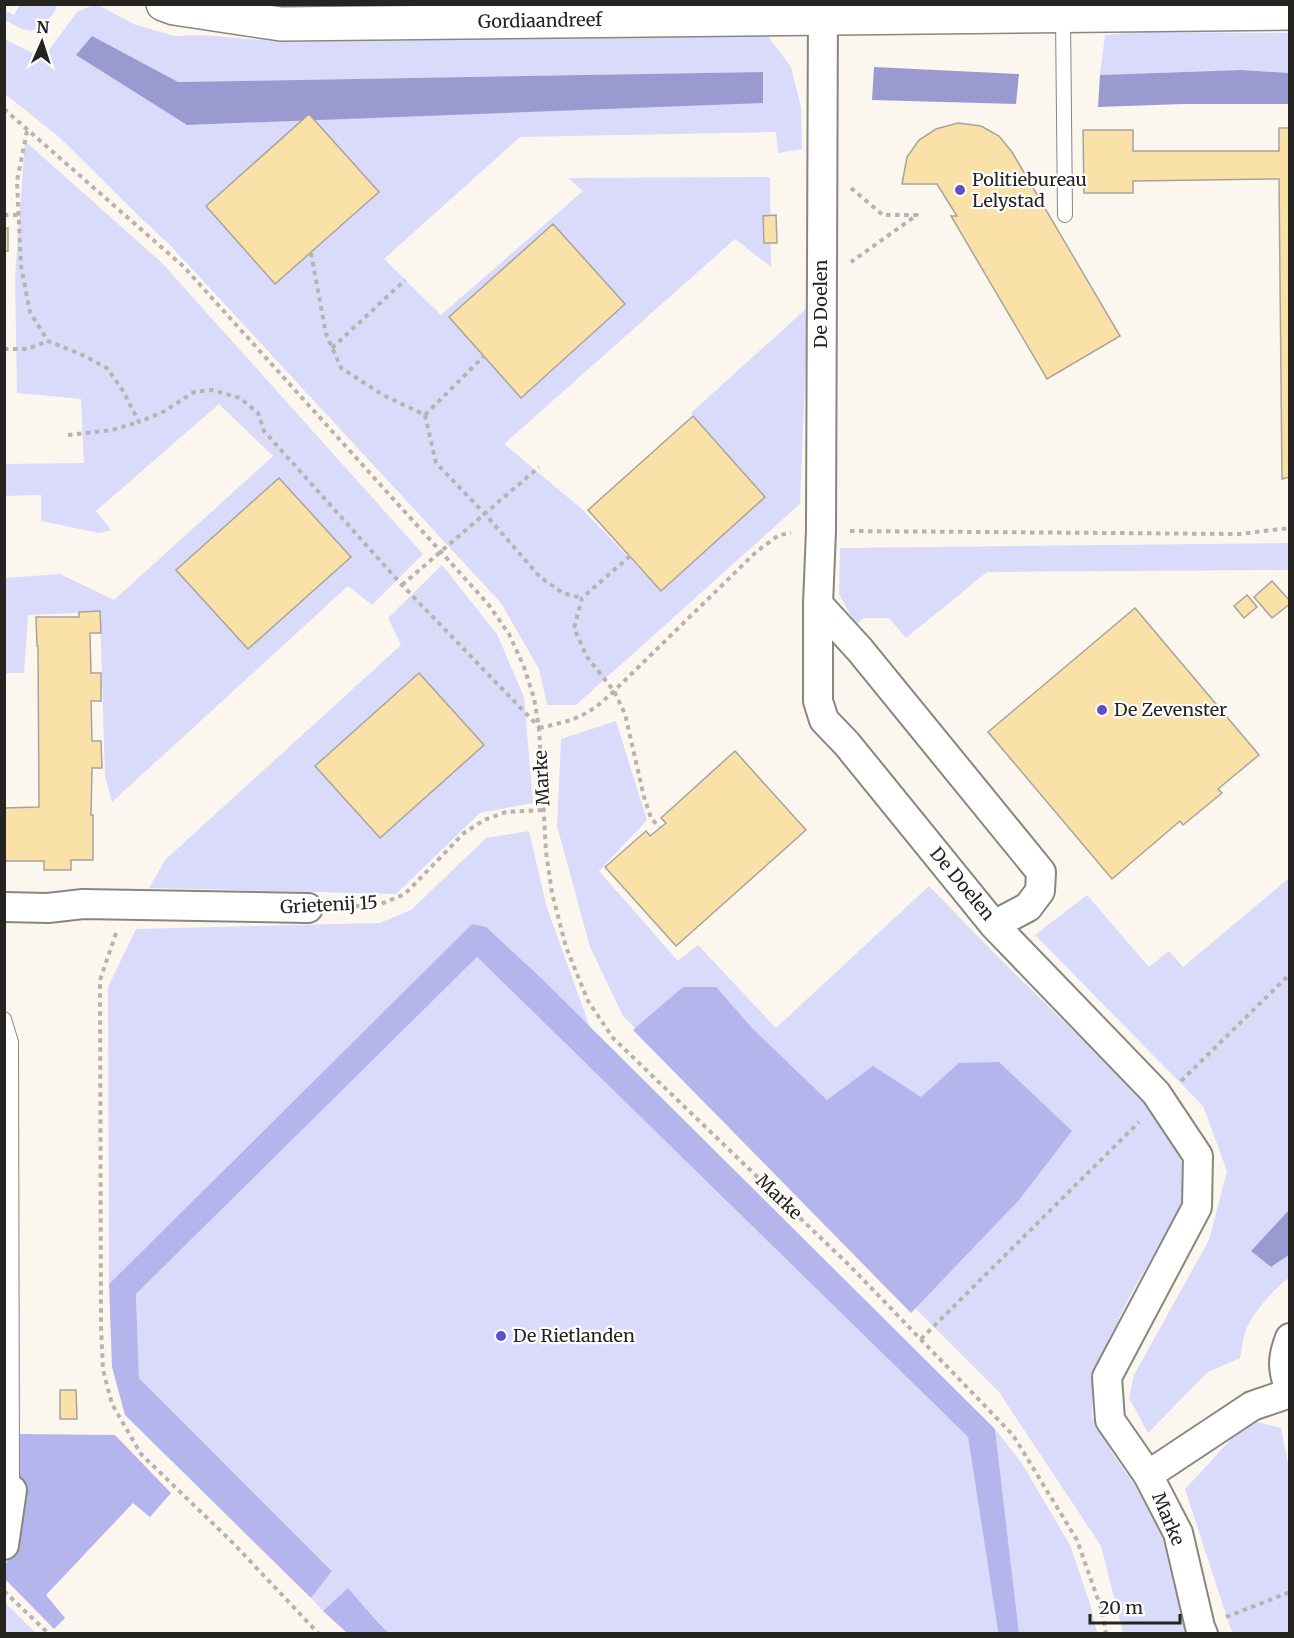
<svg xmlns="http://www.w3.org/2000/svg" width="1294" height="1638" font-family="Merriweather,serif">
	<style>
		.green { fill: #dadbfb; fill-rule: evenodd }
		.forest { fill: #b4b5ed }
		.water { fill: #9a9ad0 }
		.building { fill: #f9e1a7; stroke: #a8a49d; stroke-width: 1.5 }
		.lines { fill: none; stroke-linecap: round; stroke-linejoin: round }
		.lane-casing { stroke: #89867f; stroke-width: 16 }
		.street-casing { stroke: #89867f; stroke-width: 32 }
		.secondary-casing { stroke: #89867f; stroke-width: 36 }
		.path { stroke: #b7b4ae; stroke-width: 4; stroke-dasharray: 4.5 4.5; stroke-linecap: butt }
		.lane { stroke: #fff; stroke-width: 14 }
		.street { stroke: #fff; stroke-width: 28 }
		.secondary { stroke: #fff; stroke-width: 33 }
		.poi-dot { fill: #6050c9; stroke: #fff; stroke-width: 2 }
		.labels { text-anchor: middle; stroke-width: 4.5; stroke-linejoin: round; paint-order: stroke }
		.street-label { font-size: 18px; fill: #252420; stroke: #fff }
		.poi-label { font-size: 18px; fill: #252420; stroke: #fff; text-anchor: start }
	</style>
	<rect width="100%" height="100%" fill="#fbf7ef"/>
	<path class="green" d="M96 4 136 25 175 36 201 35 288 42 767 35 791 67 801 107 802 149 778 153 776 132 520 137 384 259 441 315 583 191 568 178 770 177 771 267 735 239 504 444 583 510 661 591 765 497 691 413 808 307 800 504 576 705H547L539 669 501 603 169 244 144 221 59 137 5 94 4 39 43 58 77 12ZM92 37 177 82 763 72V102L187 125 77 55Z
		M20 5H56C56 12 52 15 47 21 31 38 23 29 5 20L4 10 14 15Z
		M1140 32 1289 33V73L1241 70 1100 75 1105 35Z
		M25 141 162 263 423 554 372 605 348 586 112 802 105 776 100 612 28 615 24 673H5V578L60 574 114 600 273 456 219 404 96 511 111 530 99 533 41 521V495L5 496V464L84 463 81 399 17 393 15 278Z
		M1289 543V570L987 572 906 638 889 618H863L856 625 839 594 840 548Z
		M442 565 497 634 524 697 533 803 480 813 396 894 149 888 165 860 401 645 388 618Z
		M616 721 647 820 599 871 678 961 698 945 776 1028 929 886 998 957 1161 1117 1183 1164V1201L1128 1300 1094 1371 1092 1418 1113 1454 1135 1485 1162 1537 1186 1633H1123L1101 1546 999 1392 623 1016 590 947 557 826 561 739Z
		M529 831 547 908 590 1027 486 927 472 924 109 1284 108 987 136 929 380 923 411 910 486 838Z
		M1289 878V1210L1251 1251 1271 1267 1289 1255V1278C1275 1287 1252 1314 1246 1330 1243 1338 1242 1349 1240 1358L1208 1372 1148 1433 1129 1398 1134 1375 1209 1240 1227 1171 1203 1106 1035 935 1087 895 1149 967 1169 951 1183 967Z
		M477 957 968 1437 998 1631 996 1634 389 1633 348 1588 323 1611 311 1598 332 1570 139 1378 136 1294Z
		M1249 1420 1281 1428 1290 1473 1289 1633H1233L1230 1627 1185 1489Z
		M995 1429 1021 1462 1070 1545 1091 1607 1097 1633H1019Z
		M4 1603H5L36 1633H5Z"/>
	<path class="forest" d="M472 924 486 927 541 978 995 1429 1019 1633H996L998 1631 968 1437 477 957 136 1294 139 1378 332 1571 311 1598 125 1415 112 1367 109 1284Z
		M683 987H716L753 1029 827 1100 873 1066 921 1097 959 1063 999 1062 1072 1131 1019 1200 911 1313 633 1030Z
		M20 1434 115 1435 171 1493 150 1517 133 1503 46 1595 65 1618 54 1629 5 1579V1566L16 1542Z
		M348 1588 378 1622 389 1633H347L323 1611Z"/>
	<path class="water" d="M92 36 178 82 763 72V103L187 125 76 55Z
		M874 67 1019 74 1016 104 872 100Z
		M1241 70 1289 73V104H1183L1098 107 1100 75Z
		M1289 1210V1255L1271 1267 1251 1251Z"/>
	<path class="building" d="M309 114 379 192 275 284 206 206Z
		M958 123 981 126 999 136 1012 152 1120 336 1047 379 951 216H957L937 184H902L907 157 919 140 936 129Z
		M1279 128H1290V477L1282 479 1279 179 1133 181V193H1084L1083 130H1133V151H1279Z
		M776 215 777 243H764L763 216Z
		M553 224 625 304 521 398 449 317Z
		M4 228H8V251H4Z
		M693 416 765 497 661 591 588 510Z
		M279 478 351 557 248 649 176 570Z
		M1272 581 1290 601V604L1272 618 1254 597Z
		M1247 595 1257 607 1244 618 1234 606Z
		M1135 608 1259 755 1218 789 1222 793 1183 825 1180 821 1112 879 988 732Z
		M100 611 101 633H90L91 673H101V701H91L92 741H101L102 768H92L91 815H93V860H71V870H44V861H4V808L39 807 38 646H37L36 617H79V612Z
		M419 673 484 745 380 838 315 766Z
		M735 751 806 830 676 946 605 867 646 831 650 836 660 828 666 823 661 818Z
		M60 1390H76L77 1419H60Z"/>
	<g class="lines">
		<g class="lane-casing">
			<path id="lane" d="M1063 16 1065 215
				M4 1019 11 1042 12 1490"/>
		</g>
		<g class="street-casing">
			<path id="street" d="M818 604 860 650 1041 872 1040 891 1028 907 994 925 847 744 824 720 818 701V604L821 531 823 4
				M4 907 48 908 83 904 308 908
				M994 925 1156 1093 1198 1156 1197 1207 1107 1377 1110 1420 1148 1475 1178 1533 1200 1627 1203 1634
				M1290 1338C1282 1358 1282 1369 1290 1390
				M1148 1475 1252 1406 1290 1393
				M4 1545 12 1490"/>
		</g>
		<g class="secondary-casing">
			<path id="secondary" d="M163 4 174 8 281 24 1290 13"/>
		</g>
		<path class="path" d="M4 109 184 267 488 604 509 634 524 667 534 698 539 728 546 852 552 893 566 947 588 1001 613 1038 851 1267 1013 1435 1077 1540 1102 1611 1106 1634
			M27 131 17 181 21 266 30 312 48 341 85 356 108 369 123 391 139 422 163 412 194 392 212 390 240 398 258 413 264 431 402 585 539 727
			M851 188 883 215H917L851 262
			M4 215H19
			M311 253 326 334 341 368 383 395 425 415 436 463 485 514 540 577 563 593 582 598
			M332 348 405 280
			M4 349H27L48 341
			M425 415 484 356
			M68 435 112 430 139 422
			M850 531 1239 534 1290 528
			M630 556 582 598 574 628 587 657 614 691 625 714 644 797 651 818 660 828
			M402 585 539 467
			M539 728C575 720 587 717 614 691L756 552 779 535 791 533
			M337 908 381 904 405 894 464 833 484 820 506 812 543 810
			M116 933 100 980 101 1327 103 1370 112 1404 141 1454 232 1542 319 1634
			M1181 1081 1290 974
			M921 1339 1139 1122
			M4 1591 49 1634
			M1226 1617 1290 1592"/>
		<use href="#lane" class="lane"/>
		<use href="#street" class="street"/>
		<use href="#secondary" class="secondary"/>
	</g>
	<g class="poi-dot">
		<circle cx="960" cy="190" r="6"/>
		<circle cx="1102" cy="710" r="6"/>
		<circle cx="501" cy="1336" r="6"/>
	</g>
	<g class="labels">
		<g class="street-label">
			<text transform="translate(540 21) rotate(-1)" y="6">Gordiaandreef</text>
			<text transform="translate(821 304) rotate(-90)" y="6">De Doelen</text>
			<text transform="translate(542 778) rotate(-93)" y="6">Marke</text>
			<text transform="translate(962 884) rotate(50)" y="6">De Doelen</text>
			<text transform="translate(329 905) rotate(-3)" y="6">Grietenij 15</text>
			<text transform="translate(779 1197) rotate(44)" y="6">Marke</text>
			<text transform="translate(1168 1519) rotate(67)" y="6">Marke</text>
		</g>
		<g class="poi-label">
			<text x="972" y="186">Politiebureau<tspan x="972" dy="21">Lelystad</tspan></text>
			<text x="1114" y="716">De Zevenster</text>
			<text x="513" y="1342">De Rietlanden</text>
		</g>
	</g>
	<rect width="1294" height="1638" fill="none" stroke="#252420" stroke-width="12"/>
	<g transform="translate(42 42) rotate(3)" stroke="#ffffff" stroke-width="4.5" paint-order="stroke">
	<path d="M0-4.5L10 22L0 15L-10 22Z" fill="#252420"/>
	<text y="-9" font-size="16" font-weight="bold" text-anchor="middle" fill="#252420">N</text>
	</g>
	<path d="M1090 1614v9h90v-9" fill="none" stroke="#252420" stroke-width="3"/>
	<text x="1099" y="1614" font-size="18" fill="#252420" stroke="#ffffff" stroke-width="4.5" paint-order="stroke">20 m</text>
</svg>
